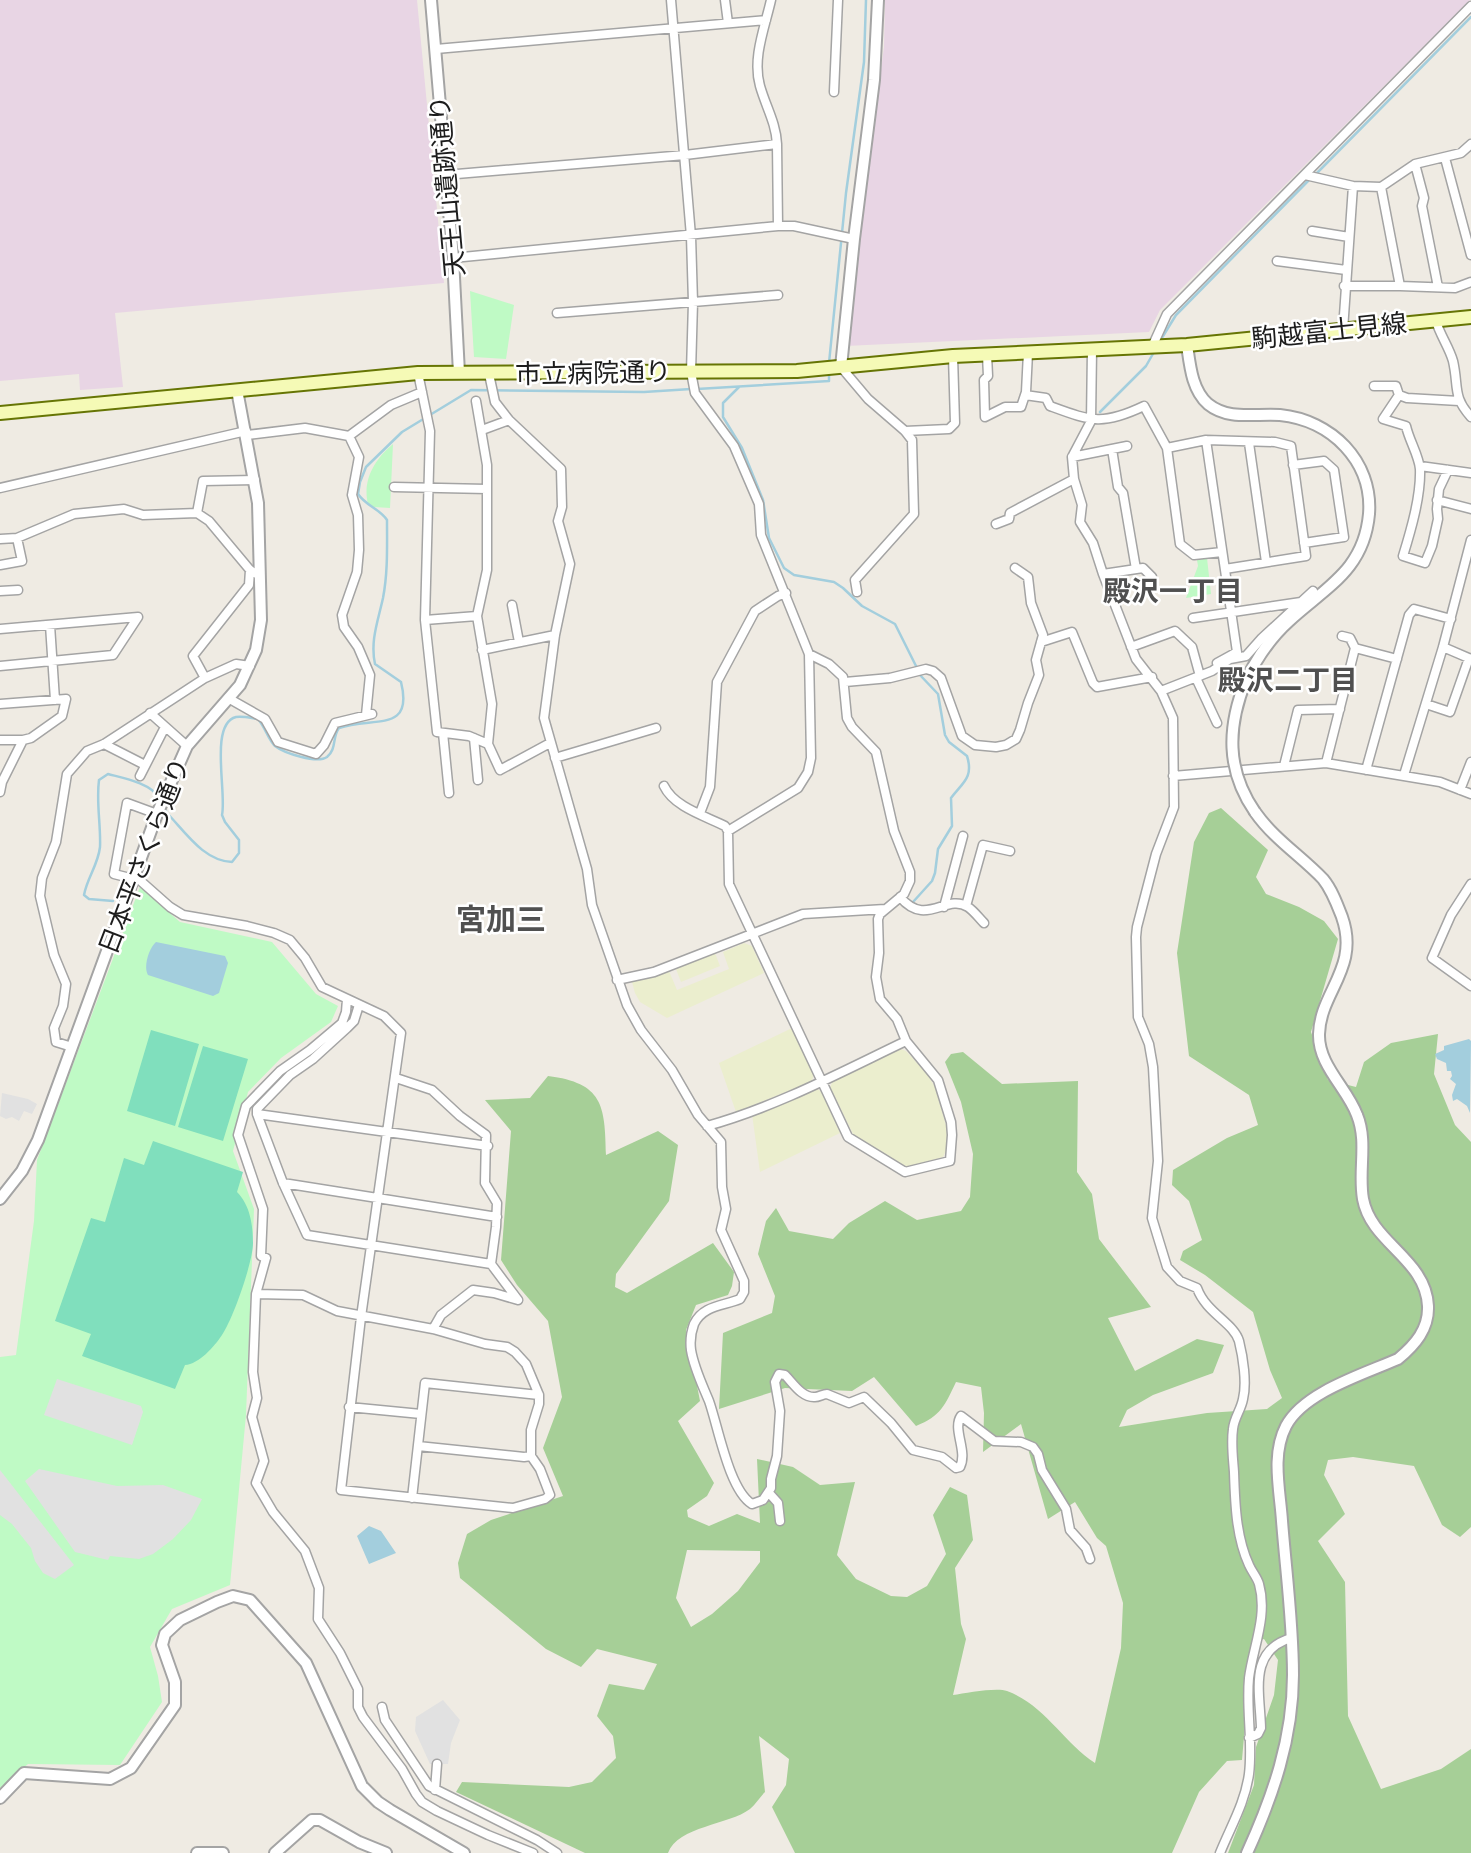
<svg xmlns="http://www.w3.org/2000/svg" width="1471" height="1853" font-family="Signika,'Noto Sans JP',sans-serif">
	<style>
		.industrial { fill: #e8d5e4 }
		.farmland { fill: #ebeece }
		.forest { fill: #a6cf97; fill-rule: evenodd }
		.park { fill: #bffac5 }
		.pitch { fill: #80dfbd }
		.parking { fill: #e1e1e1 }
		.water { fill: #a3cedd }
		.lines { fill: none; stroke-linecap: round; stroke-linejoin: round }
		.stream { stroke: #a3cedd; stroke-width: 2.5 }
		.minor-casing { stroke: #a4a4a4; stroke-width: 11 }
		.tertiary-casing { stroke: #a4a4a4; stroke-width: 14 }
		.secondary-casing { stroke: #667504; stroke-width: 16 }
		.minor { stroke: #fff; stroke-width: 8 }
		.tertiary { stroke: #fff; stroke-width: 10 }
		.secondary { stroke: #f5fab6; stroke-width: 12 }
		.tertiary-bridge-casing { stroke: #a4a4a4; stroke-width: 14; stroke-linecap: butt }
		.tertiary-bridge { stroke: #fff; stroke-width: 10 }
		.labels { text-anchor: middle; stroke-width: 5; stroke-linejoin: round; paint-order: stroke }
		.street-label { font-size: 26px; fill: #1d1d1d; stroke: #fff }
		.neighbourhood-label { font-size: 28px; font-weight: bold; fill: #505050; stroke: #fff }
		.quarter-label { font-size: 30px; font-weight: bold; fill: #505050; stroke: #fff }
	</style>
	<rect width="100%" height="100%" fill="#efebe3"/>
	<path class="industrial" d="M0 0H417L444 283 115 313 123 387 80 390 79 374 0 381Z
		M885 0H1470L1160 310 1149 332 845 346 884 47Z"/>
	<path class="farmland" d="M744 943 752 946 764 973 667 1018 640 1002 635 993 632 982 669 971 677 990 729 969 723 952Z
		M715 953 720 966 681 982 676 969Z
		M792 1028 814 1075 811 1082 736 1112 719 1063Z
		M901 1049 906 1051 927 1074 935 1087 947 1129V1149L943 1157 907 1167 853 1134 830 1087 833 1081Z
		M817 1089 822 1092 840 1133 760 1172 752 1114Z"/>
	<path class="forest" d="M1221 808 1268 850 1256 877 1266 894 1299 907 1324 921 1338 939 1311 1032 1328 1080 1356 1087 1364 1062 1391 1043 1438 1034 1434 1074 1455 1125 1471 1142V1527L1460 1537 1442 1525 1414 1466 1353 1457 1328 1460 1324 1475 1345 1514 1318 1541 1345 1582 1348 1716 1381 1789 1441 1769 1471 1749V1853H1228L1254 1785 1256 1747 1274 1695 1278 1660 1264 1639 1252 1642 1242 1760 1227 1761 1199 1792 1172 1853H795L772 1807 786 1785 789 1759 759 1736 765 1792C760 1797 756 1804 750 1809 729 1825 678 1826 668 1853H585L456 1792 462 1782 569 1787 592 1782 616 1758 613 1736 597 1716 609 1684 644 1690 657 1664 597 1649 581 1667 546 1649 460 1578 458 1563 467 1534 491 1520 563 1496 543 1448 562 1397 548 1321 517 1285 501 1260 511 1131 485 1100 530 1098 548 1076C603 1083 605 1105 606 1155L658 1131 678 1145 669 1201 616 1274 615 1287 627 1293 713 1243 734 1272 732 1286 728 1295 696 1305 686 1330 700 1401 678 1421 714 1483 707 1496 687 1510 688 1517 709 1526 737 1514 760 1523 757 1459 793 1467 820 1485 855 1482 837 1555 856 1579 891 1596 907 1597 927 1586 946 1554 933 1515 950 1487 967 1495 973 1540 955 1568 961 1624 966 1639 953 1695C966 1693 997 1687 1007 1691 1045 1705 1063 1742 1095 1763L1121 1648 1123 1603 1106 1546 1097 1538 1075 1502 1048 1519 1021 1424 983 1452 984 1413 981 1387 956 1382C945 1405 941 1416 916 1426L874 1377 852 1391 785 1388 719 1409 723 1333 772 1313 775 1296 758 1254 766 1221 776 1208 789 1231 833 1239 849 1223 885 1201 917 1220 961 1211 970 1197 973 1154 961 1102 945 1062 951 1054 963 1052 1002 1084 1078 1081 1077 1172 1092 1194 1099 1239 1151 1307 1108 1318 1135 1371 1197 1339 1224 1345 1213 1373 1153 1395 1127 1410 1119 1427 1207 1413 1267 1409 1282 1398 1270 1370 1253 1312 1205 1275 1180 1260 1183 1251 1202 1240 1189 1201 1172 1185 1173 1170 1227 1138 1258 1125 1249 1095 1189 1056 1177 953 1194 842 1209 813ZM687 1550 760 1551V1562L738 1591 712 1614 691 1627 676 1598Z"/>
	<path class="park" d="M470 291 514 305 506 359 474 357Z
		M393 444 390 508 374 507 368 504C362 480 375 459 393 444Z
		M1207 558 1211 594 1186 598 1198 566 1197 560Z
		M140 887 180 922 272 942 316 994 338 1006 331 1022 281 1058 248 1092 233 1151 254 1209 246 1415 230 1585 172 1609 150 1647 158 1676 162 1702 120 1765 28 1764 0 1788V1357L16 1355 34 1221 37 1160Z"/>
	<path class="pitch" d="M151 1030 199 1044 175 1126 127 1111Z
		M203 1046 248 1059 223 1141 178 1127Z
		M153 1141 243 1172 237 1192C250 1205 253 1225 253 1243 253 1262 233 1319 222 1335 214 1347 199 1364 185 1365L175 1389 82 1356 91 1334 55 1321 91 1218 105 1222 124 1158 144 1165Z"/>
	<path class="parking" d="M2 1093 28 1099 37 1104 32 1114 24 1111 19 1121 12 1117 6 1119 0 1116Z
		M57 1379 141 1406 143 1412 132 1445 44 1415Z
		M39 1469 117 1486 163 1485 202 1499 191 1520 173 1539 153 1554 139 1559 110 1556 108 1560 75 1552 25 1481Z
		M0 1470 74 1565 55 1579 43 1573 35 1561 31 1548 12 1524 0 1515Z
		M443 1700 460 1720 451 1743 448 1764H430L415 1731 416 1717Z"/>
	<path class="water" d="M156 942 225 956 228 963 219 993 213 996 148 975C143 967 149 948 156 942Z
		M1469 1039 1471 1041 1470 1113 1467 1106 1457 1099 1453 1101 1452 1095 1456 1084 1450 1079 1452 1076 1451 1071H1447L1446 1063 1437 1059 1435 1054 1444 1050V1046Z
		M369 1526 381 1531 396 1553 369 1564 357 1536Z"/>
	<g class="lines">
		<path class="stream" d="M1315 175 1471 17
			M1160 341 1176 315 1310 179
			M829 363 846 193 864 62 866 0
			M739 387 723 403V417L742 448 763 500 769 538 784 568 794 575 834 582 843 588 862 606 895 624 917 668
			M697 389 829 381V373
			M1100 412 1146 366 1154 352
			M164 807 167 813C186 833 204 861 232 862L239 853V840L225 822 222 815C227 793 209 724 236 717 243 716 251 718 258 719 265 727 269 741 275 746 284 753 317 764 327 757 337 749 332 737 339 728 372 716 414 734 401 682L375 664C370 641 378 621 383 598 388 572 387 546 387 520 380 509 366 506 358 494L360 482 366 467 402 432 471 390 644 392 691 389
			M113 901 89 899 84 895C87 878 98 865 100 847 101 825 96 802 99 780L108 774C123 778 151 783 159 798
			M913 902 932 881 935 873 938 849 952 826 951 798C962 783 974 778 967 756L949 742 945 735 938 694 919 674"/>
		<g class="minor-casing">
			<path id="minor" d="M671 0 691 236 693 302 691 372 695 393 734 446 759 504 761 535 809 654 811 758 808 772 798 788 728 831 729 884 848 1137 905 1172 950 1161 952 1135 951 1122 938 1080 906 1041 897 1019 880 999 876 977 879 953 878 919 880 914 904 894 910 881V872L894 831 876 752 852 727 847 718 843 677 829 664 809 654
				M725 0 728 23
				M436 49 766 20
				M834 92 838 0
				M777 144 778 226
				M1445 158 1471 255
				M1415 164 1424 198 1422 206 1438 287
				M445 175 685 155 777 144C776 123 766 107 760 86 752 58 765 27 771 0
				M1305 175 1353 186 1381 187 1415 164 1461 153 1471 144
				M1381 187 1400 286 1455 288 1471 282
				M1312 231 1349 237
				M453 258 778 226H794L854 239
				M1277 261 1346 270
				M1344 286H1400
				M557 313 778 295
				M1436 321C1440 335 1449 347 1453 361 1459 387 1452 396 1471 417
				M1343 330 1353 186
				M1152 347 1167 314 1471 6
				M1092 350 1091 421 1072 457 1074 479 1082 505 1080 522 1093 543 1103 574 1136 659 1161 691 1173 718 1174 807 1156 854 1137 927 1136 937 1138 1017 1149 1044 1153 1067 1158 1161 1152 1218 1167 1267 1180 1281 1197 1288C1206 1313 1234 1323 1239 1341 1243 1357 1247 1383 1243 1399 1241 1410 1234 1418 1233 1429 1231 1443 1233 1458 1234 1472 1235 1503 1236 1537 1249 1565 1252 1572 1257 1577 1259 1584 1268 1616 1253 1647 1249 1678 1246 1710 1253 1742 1249 1774 1245 1803 1231 1826 1220 1853
				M987 355 988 376 984 380 985 417 1005 407H1021L1026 392 1028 353
				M841 367 868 399 905 431 912 440 914 514 855 580 857 592
				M418 373 430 431 425 620 437 732 469 736 488 744 500 770 550 743
				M489 374 495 402 509 420 561 469 562 507 558 521 570 564 555 635 544 718 587 869 592 905 627 1005 641 1030 672 1070 698 1115 721 1142 722 1187 726 1209 721 1230 744 1281V1292L740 1299C724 1306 703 1305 694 1324 691 1332 690 1342 691 1350 694 1368 702 1384 709 1401 718 1426 729 1490 752 1504L763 1500 771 1488V1479L777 1456 780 1411 775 1382 779 1374 785 1375C793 1383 802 1398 815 1397 819 1397 823 1394 827 1394L849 1403 864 1397 891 1423 913 1450 942 1457 956 1468 960 1467C968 1451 952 1429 961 1416L994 1441 1021 1442 1033 1447 1038 1454 1042 1470 1066 1509 1070 1530 1086 1548 1090 1559
				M1374 386H1396L1399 395 1407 398 1459 401
				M1025 395 1046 398 1050 406C1091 421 1102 426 1144 406L1167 448 1180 544 1194 555 1222 552
				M1399 395 1383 419 1406 426C1409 440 1419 456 1420 469 1421 496 1411 530 1403 556L1425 563 1432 546 1438 519 1437 509 1439 489 1448 470
				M476 401 487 465V570L477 616 492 704 488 744
				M482 430 509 420
				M905 431 949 429 955 423 953 356
				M247 435 305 428 349 436 391 405 422 392
				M349 436 359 457 352 495 358 515 359 550 357 572 342 615 344 627 358 647 370 675 366 715
				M1206 440 1237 652 1217 663 1219 667
				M1249 443 1266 562
				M1167 448 1206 440 1275 442 1291 446 1306 556 1225 569
				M1112 449 1118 487 1123 493 1136 569
				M1072 457 1127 446
				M1293 465 1324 461 1334 470 1344 537 1304 543
				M1420 466 1471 473
				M394 487 487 489
				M0 488 246 431
				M1437 500 1471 509
				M197 513 203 481 255 480
				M996 524 1009 519 1010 513 1074 479
				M0 539 17 538 74 514 124 509 143 515 197 513 209 521 250 570 260 576
				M0 565 22 561 17 538
				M1103 574 1143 568 1152 577
				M0 591 18 590
				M512 605 519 642
				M1193 618 1301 602
				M425 620 477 616
				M50 625 55 700
				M0 629 138 617 113 655 0 666
				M1342 636 1350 638 1355 648
				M1041 642 1072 632 1093 683 1097 687 1152 677
				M1131 647 1175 631 1192 647 1200 676
				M1443 647 1471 659
				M482 650 555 635
				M205 678 193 656 249 585 250 570
				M1196 678 1217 723
				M845 682 890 678 926 669 933 671 941 678 962 736 975 745 996 747 1006 745 1016 739 1020 730 1028 703 1039 675 1036 660 1043 635 1031 603 1028 577 1015 568
				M1161 691 1212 671 1230 659 1246 656 1262 638 1313 591
				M228 698 265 719 278 742 316 754 324 745 335 723 372 714
				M0 704 66 699 62 716 31 738 23 740 2 782 0 792
				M1426 704 1450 712 1469 658
				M150 713 187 746
				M443 733 449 793
				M474 738 478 780
				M0 740H23
				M104 744 145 765
				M555 758 656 728
				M1326 763 1355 648 1397 659
				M1284 766 1298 710 1340 709
				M1366 770 1409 615 1414 609 1451 619
				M1404 775 1443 647 1471 540
				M140 776 165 727
				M1173 776 1326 763 1440 782 1471 794
				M664 786C674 807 705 816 725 826L728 831
				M1460 790 1471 762
				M700 813 710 787 717 682 755 611 778 596 786 593
				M135 876 170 907 183 915 247 926 274 933 290 940 305 958 322 987 384 1016 401 1033 361 1317 341 1490 513 1508 545 1499 550 1495 540 1469 531 1456V1430L539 1404V1395L526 1364 515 1352 507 1347 485 1344 433 1329 337 1311 303 1295 256 1294
				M134 879 114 874 127 803 157 814
				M1471 884 1451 915 1432 958 1471 986
				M900 897C926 928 946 893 968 907 974 911 979 918 984 923
				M966 906 983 845 1010 851
				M944 907 963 836
				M617 980 654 972 803 914 885 909
				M347 999 346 1012 342 1023 310 1050 280 1071 246 1106 238 1135 263 1209 261 1256 266 1258 256 1294 253 1372 257 1398 252 1417 264 1461 256 1483 273 1512 305 1551 319 1588 318 1619 340 1653 358 1689V1707L363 1717 402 1769 416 1794 422 1802 437 1811 488 1835 533 1853
				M342 1023 347 1028 313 1059 290 1075 257 1109V1114L283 1183 307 1235 491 1264 518 1300 494 1293 473 1290 441 1315 433 1329
				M347 1028 354 1021 359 1005
				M72 1047 56 1042 54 1028 63 1006 66 984 54 955 40 896 42 878 56 842 67 774 87 751 104 744 205 678 236 664 250 666
				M396 1078 432 1090 460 1116 486 1135 485 1183 497 1203 496 1227 491 1264
				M257 1114 488 1146
				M707 1126C776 1107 841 1072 906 1041
				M283 1183 497 1217
				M349 1407 421 1414
				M418 1446 524 1457 531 1456
				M769 1493 778 1503 780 1521
				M412 1498 425 1383 539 1395
				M382 1707 385 1720 429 1786 537 1840 557 1853
				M1249 1738 1258 1734 1261 1728C1260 1692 1248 1651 1291 1638
				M435 1790 437 1764"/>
		</g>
		<g class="tertiary-casing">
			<path id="tertiary" d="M431 0 453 258 459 373
				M1187 345C1190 366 1192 390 1208 404 1229 421 1256 413 1280 415 1331 420 1373 461 1369 514 1364 570 1326 587 1289 621 1271 637 1257 658 1246 680
				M841 367 854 239 874 80 878 0
				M0 1199 22 1171 38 1140 157 814 187 746 240 685 256 650 261 620 258 503 237 390
				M0 1798 24 1773 110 1779 131 1768 175 1705V1682L162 1645 165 1634 180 1620 217 1602 233 1596 250 1600 306 1663 362 1786 378 1802 390 1810 464 1853
				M197 1853H223
				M275 1853 312 1820H320L359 1842 386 1853
				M1247 1853C1273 1796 1293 1738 1293 1675 1293 1623 1286 1572 1282 1521 1280 1490 1271 1455 1286 1426 1304 1392 1364 1374 1398 1359 1415 1345 1429 1329 1428 1306 1426 1259 1371 1243 1363 1199 1358 1171 1368 1142 1357 1115 1347 1088 1318 1065 1319 1034 1320 992 1360 968 1342 917 1337 904 1332 890 1323 879 1301 856 1274 839 1255 812"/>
		</g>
		<g class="secondary-casing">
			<path id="secondary" d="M0 413 418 373 797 371 953 356 1187 345 1471 317"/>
		</g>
		<use href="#minor" class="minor"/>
		<use href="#tertiary" class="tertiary"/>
		<use href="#secondary" class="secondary"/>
		<g class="tertiary-bridge-casing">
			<path id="tertiary-bridge" d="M1246 680C1227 727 1226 770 1255 812"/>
		</g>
		<use href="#tertiary-bridge" class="tertiary-bridge"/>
	</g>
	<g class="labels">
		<g class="street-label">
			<text transform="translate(447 186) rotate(-95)" y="9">天王山遺跡通り</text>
			<text transform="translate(1329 331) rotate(-6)" y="9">駒越富士見線</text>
			<text transform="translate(593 373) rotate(-1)" y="9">市立病院通り</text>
			<text transform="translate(144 856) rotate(-69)" y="9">日本平さくら通り</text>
		</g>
		<g class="neighbourhood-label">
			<text x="1173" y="601">殿沢一丁目</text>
			<text x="1288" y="690">殿沢二丁目</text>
		</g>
		<g class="quarter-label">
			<text x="501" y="930">宮加三</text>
		</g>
	</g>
</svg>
